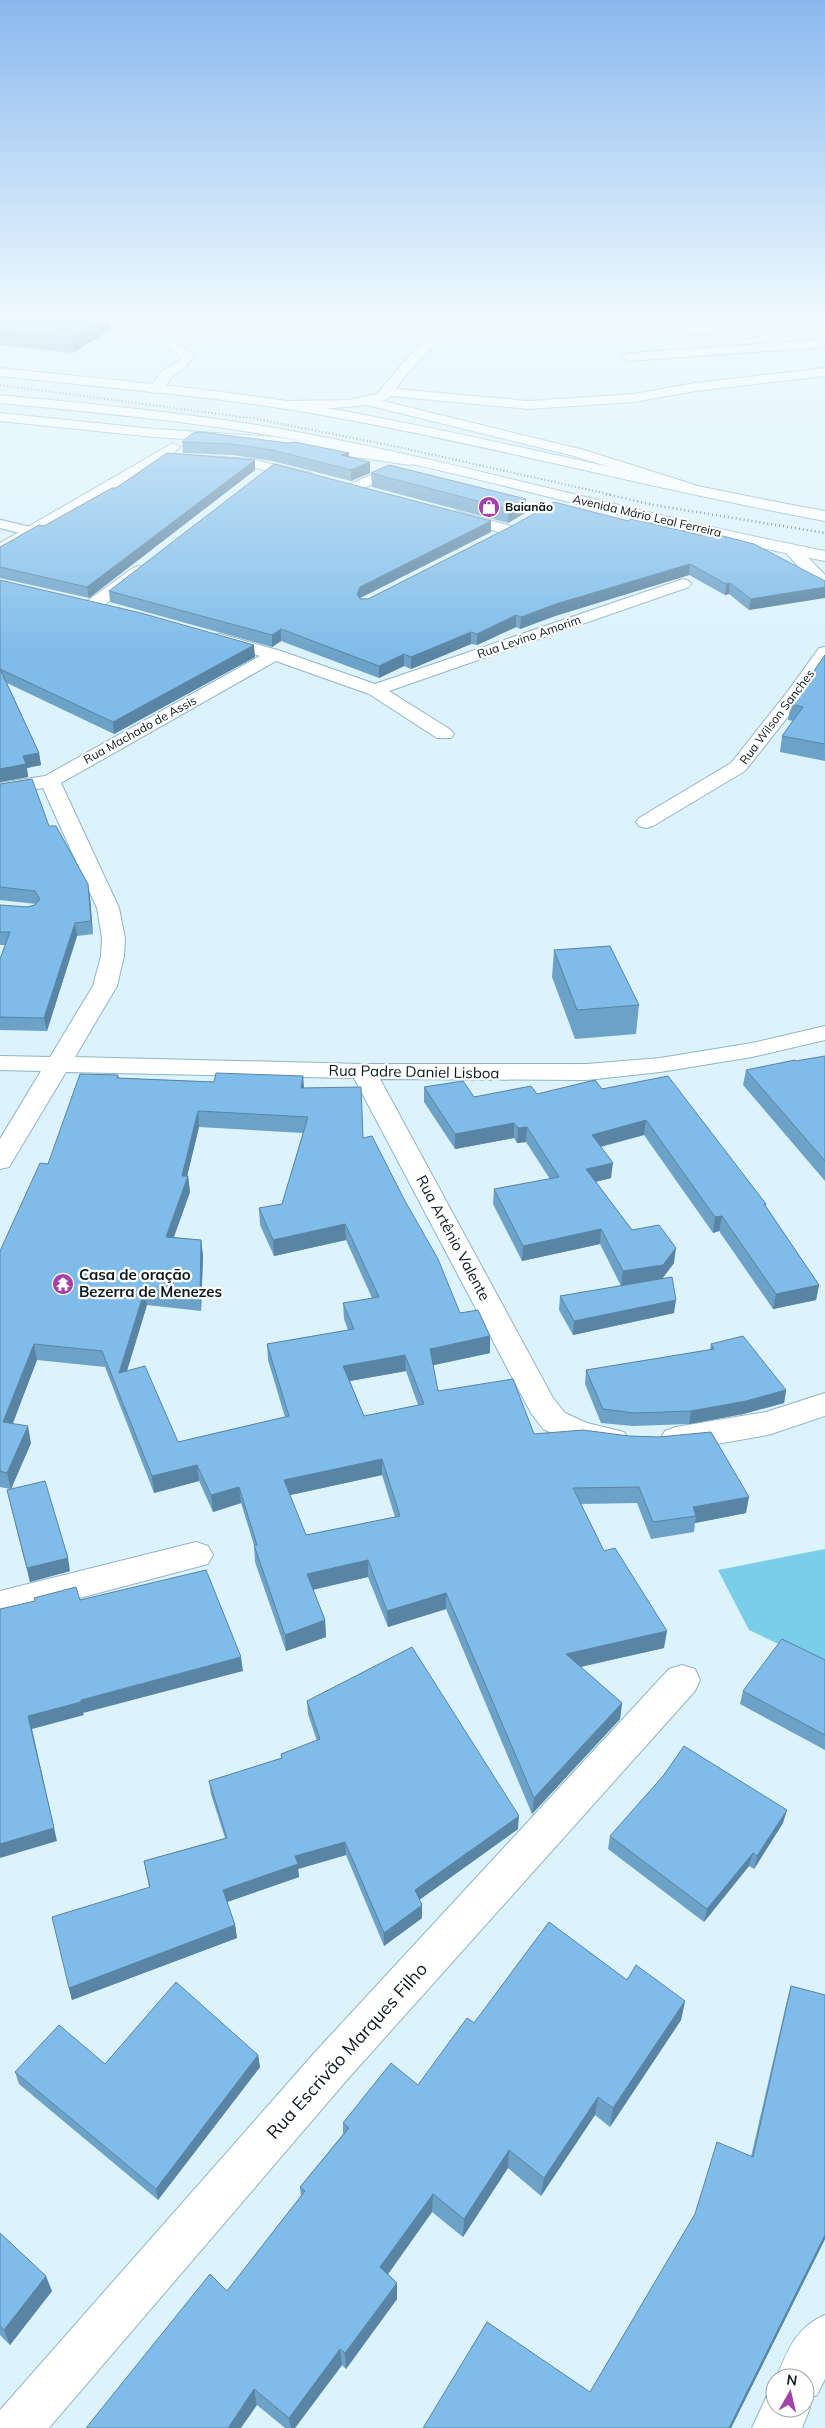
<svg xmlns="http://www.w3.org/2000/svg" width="825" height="2428" font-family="Mulish,sans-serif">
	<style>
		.forest { fill: #7acee9 }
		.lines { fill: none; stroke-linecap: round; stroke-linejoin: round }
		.pedestrian-casing { stroke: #8fb5c3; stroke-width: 3 }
		.minor-casing { stroke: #8fb5c3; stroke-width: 2 }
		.secondary-casing { stroke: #8fb5c3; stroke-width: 2 }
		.trunk-casing { stroke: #8fb5c3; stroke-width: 2 }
		.pedestrian { fill: #fff; fill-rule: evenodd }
		.minor { fill: #fff; fill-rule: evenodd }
		.secondary { fill: #fff; fill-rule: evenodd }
		.trunk { fill: #fff; fill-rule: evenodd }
		.rail-far1 { stroke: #596b72; stroke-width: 2; stroke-dasharray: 1 2.5; stroke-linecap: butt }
		.rail { stroke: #596b72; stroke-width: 2.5; stroke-dasharray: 1 3; stroke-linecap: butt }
		.wall { fill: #6da2c8; fill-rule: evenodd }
		.shaded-wall { fill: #5984a3 }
		.building { fill: #7fbce9; stroke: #5984a3; fill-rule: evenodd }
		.labels { text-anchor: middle; stroke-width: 4.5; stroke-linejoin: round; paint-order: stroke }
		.far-poi-label { font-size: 12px; font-weight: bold; fill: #0a191e; stroke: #fff; text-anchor: start }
		.far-street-label { font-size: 12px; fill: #0a191e; stroke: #fff }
		.street-label { font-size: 15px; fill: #0a191e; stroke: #fff }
		.poi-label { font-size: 15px; font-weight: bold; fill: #0a191e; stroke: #fff; text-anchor: start }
		.near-street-label { font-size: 18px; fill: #0a191e; stroke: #fff }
	</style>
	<rect width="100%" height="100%" fill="#dcf3fc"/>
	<path class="forest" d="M825 1549V1666L749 1630 718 1570Z"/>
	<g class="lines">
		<g class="pedestrian-casing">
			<path id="pedestrian" d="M0 520 38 529 40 532 33 536 0 528Z"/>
		</g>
		<g class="minor-casing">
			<path id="minor" d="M237 316H251L281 334 279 337H271Z
				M355 316H380L443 326 462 316H477L435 344 403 379 396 389 528 401 634 394 695 383 825 368V376L695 391 634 402 528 409 391 396 383 401 584 450 695 485 697 488 690 492 574 456 367 405 334 408H278L276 405 283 401 349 400 377 394 409 356 435 332 361 320Z
				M825 318V326L818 329 825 334V347L629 361 623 357 629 353 817 340 805 330 809 324Z
				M155 322 159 323 164 331 194 356 185 368 170 378C169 385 160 391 154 393L147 389 157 379 158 374 177 362 181 357 155 336 149 326Z
				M653 323 752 330 758 334 752 338 649 330 647 327 649 324Z
				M173 443 180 447 172 454 251 459 311 473 313 476 306 480 251 467 159 461 38 535 0 554V543Z
				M385 469 392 473 390 476 358 491 353 492 346 488 348 485Z
				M456 511 515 527 518 530 510 535 451 519 448 516Z
				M792 545 798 547 825 575V591L819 589 786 553 784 550 786 547Z
				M139 566 145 568 147 571 145 574 99 609H87L85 605 87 601 133 568Z
				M683 579 689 581 691 584 689 587 389 691 451 730 454 734 451 738H437L369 694 276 661 61 783 119 908 125 938 124 956 117 986 75 1057 363 1064H587L660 1058 752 1043 825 1026V1040L752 1057 660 1072 587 1080 380 1079 553 1398 565 1413 587 1423 624 1432 629 1440 624 1448 613 1452 570 1441 543 1429 531 1413 354 1078 66 1072 9 1167 0 1169V1139L41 1071 0 1070V1056L50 1057 93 986 101 956 102 938 97 908 43 788 0 795V783L45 776 260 656 214 643 211 639 214 635 220 634 281 651 375 684Z
				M825 647V665L802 699 745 771 653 826 646 828 639 826 636 822 639 818 731 763 788 691 819 648Z
				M825 1393V1416L768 1435 676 1451 665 1447 660 1439 665 1431 676 1427 766 1412Z
				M196 1542 208 1546 213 1555 208 1564 0 1619V1591Z
				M682 1665 695 1669 700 1680 695 1691 346 2081 49 2428H0V2410L316 2051 669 1669Z
				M825 2315V2379L817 2395 807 2399 810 2408 802 2428H752L769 2391 775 2388V2408H805V2378H776C788 2350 795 2328 825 2315Z"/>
		</g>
		<g class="secondary-casing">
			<path id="secondary" d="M0 413 154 429 275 437 410 457 417 461 410 465 275 445 154 437 0 421Z"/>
		</g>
		<g class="trunk-casing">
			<path id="trunk" d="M0 368C107 380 216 388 322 407 491 437 656 481 825 511V521C656 490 491 445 322 415 216 396 107 388 0 376Z
				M0 395C101 405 202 414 302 433 478 466 649 517 825 551V561C649 527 478 474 302 441 202 422 101 413 0 403Z"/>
		</g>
		<use href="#pedestrian" class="pedestrian"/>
		<use href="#minor" class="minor"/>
		<use href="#secondary" class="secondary"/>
		<use href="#trunk" class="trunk"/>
		<path class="rail-far1" d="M0 385 257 419 403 448 612 495"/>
		<path class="rail" d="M606 494 654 505 825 533"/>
	</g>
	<path class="wall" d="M108 316 110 330 73 353 0 345V330Z
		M193 433 349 453V457L370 473 351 481 272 461 232 455 183 453 182 442Z
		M255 460V470L89 598 0 578V547L44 526 116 488Z
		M371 473 525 513 508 523 372 487Z
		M491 521V532L360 598 368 599 516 524 825 581 749 610 729 594 725 595 689 575 555 616 520 629 516 627 477 645 471 644 411 669 404 666 379 678 281 641 272 647 110 602 109 591Z
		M0 580 255 657 114 734 7 683 39 753 41 765 27 768 28 777 0 782Z
		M825 655V761L780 752 782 736 793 721 788 720 791 704Z
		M0 784 49 826 90 897 93 934 77 936 47 1031 0 1030V959L5 945H0V905L27 907 36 904 0 900Z
		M554 950 639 1005 636 1034 575 1039 552 977Z
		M825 1056V1181L743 1085 746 1070Z
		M118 1075 119 1078 214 1082 303 1076 304 1088 363 1138 460 1313 490 1336V1353L433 1365 438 1391 534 1434 746 1513 695 1523 694 1532 651 1539 637 1503 581 1504 604 1551 664 1648 581 1667 622 1703 620 1719 532 1814 446 1609 388 1627 368 1577 313 1589 325 1620 326 1637 286 1651 255 1562 254 1545 241 1503 213 1512 199 1481 154 1493 105 1367 37 1360 12 1424 31 1443 11 1489 70 1571 30 1582 10 1503V1489L0 1487V1251L48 1164ZM199 1127 303 1133 282 1204 259 1208 260 1225 274 1256 346 1240 372 1298 343 1303 344 1319 348 1330 267 1344 268 1360 285 1417 178 1442 127 1371 147 1305 201 1311 203 1256 201 1240 174 1237 190 1192 188 1176H187ZM406 1371 418 1405 364 1416 350 1381ZM382 1475 395 1517 306 1535 290 1495Z
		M424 1087 474 1097 537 1094 602 1089 766 1204V1206L819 1285 816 1300 773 1309 719 1231 713 1233 644 1135 601 1147 611 1178 596 1182 632 1230 674 1263 662 1279 674 1313 573 1335 559 1310 560 1296 621 1286 600 1244 522 1261 493 1204 494 1189 550 1179 526 1142 517 1143 514 1138 455 1149 424 1102Z
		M711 1344 786 1390 784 1403 743 1414 689 1424 633 1426 601 1423 585 1384 586 1370 710 1350Z
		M825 1660V1750L740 1704 743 1691Z
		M307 1701 518 1829 419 1900 422 1918 384 1946 346 1855 298 1869 299 1877 227 1902 235 1925 237 1938 72 2000 69 1988 149 1887 144 1861 225 1838 211 1794 209 1781 282 1758 281 1754 317 1741 308 1714Z
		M783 1823 754 1869 749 1866 704 1922 608 1849 610 1836Z
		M627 1980 685 2001 681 2020 610 2127 595 2115 541 2196 508 2168 463 2237 432 2212 388 2274 397 2283V2299L346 2369 342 2365 295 2428H285L257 2405 227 2291 301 2196 300 2187 343 2134V2123L418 2085 474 2023Z
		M791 1986 825 1995V2239L731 2428 590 2392 751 2157 786 2005Z
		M258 2055 260 2067 158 2200 19 2084 15 2072 105 2064Z
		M0 2233 52 2291 10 2345 0 2335Z"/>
	<path class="shaded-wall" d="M108 316 110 330 73 353 72 338Z
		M349 453V464L341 455Z
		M255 460V470L89 598 87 587Z
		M370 462V473L351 481V470Z
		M526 499 525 513 508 523V509Z
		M491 521V532L360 598 357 594 360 587Z
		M690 564 689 575 555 616 520 629 521 617 556 604Z
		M730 583 729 594 725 595 726 584Z
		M825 587V598L749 610 751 599Z
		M516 615V627L477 645V634Z
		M281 629V641L272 647V635Z
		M471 632V644L411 669V657Z
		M254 645 255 657 114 734 113 722Z
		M404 654V666L379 678V666Z
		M39 753 41 765 27 768 28 777 0 782V769L23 756Z
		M88 884 90 897 93 934 91 921Z
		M75 923 77 936 47 1031 44 1018Z
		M303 1076 304 1092 301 1088Z
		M198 1111 199 1127 185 1185 188 1176 190 1192 168 1253 166 1237Z
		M646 1120 644 1135 590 1149 592 1135Z
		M514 1123V1138L455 1149V1134Z
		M527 1127 526 1142 517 1143 518 1128Z
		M613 1163 611 1178 585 1184 586 1169Z
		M722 1216 719 1231 713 1233 715 1217Z
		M345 1224 346 1240 274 1256 273 1240Z
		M601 1229 600 1244 522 1261 523 1246Z
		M201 1240 203 1256 201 1311 200 1294Z
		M676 1248 674 1263 661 1280 621 1287 623 1271Z
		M819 1285 816 1300 773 1309 776 1294Z
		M145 1289 147 1305 121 1390 119 1373Z
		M676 1300 674 1313 573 1335 574 1321Z
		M490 1336V1353L430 1366V1349Z
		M34 1344 37 1360 7 1439 3 1422Z
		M405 1355 406 1371 344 1382 343 1366Z
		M786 1390 784 1403 743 1414 689 1424 691 1411Z
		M28 1426 31 1443 11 1489 7 1473Z
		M382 1459V1475L286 1496 284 1480Z
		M197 1465 199 1481 154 1493 152 1476Z
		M239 1487 241 1503 213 1512 211 1495Z
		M749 1497 746 1513 695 1523 696 1516 693 1507Z
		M68 1558 70 1571 30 1582 27 1568Z
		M368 1560V1577L308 1591 307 1574Z
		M446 1593V1609L388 1627 387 1611Z
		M325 1620 326 1637 286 1651 285 1635Z
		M667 1631 664 1648 565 1670 566 1654Z
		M241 1657 243 1671 83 1713 84 1715 32 1729 57 1841 0 1858V1844L28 1716 81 1700Z
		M622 1703 620 1719 532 1814 534 1798Z
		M787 1810 783 1823 754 1869 757 1856Z
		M519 1816 518 1829 415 1903V1890Z
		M345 1842 346 1855 298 1869 299 1877 224 1903 223 1890 295 1856Z
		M753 1853 749 1866 704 1922 707 1909Z
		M422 1905V1918L384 1946V1933Z
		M235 1925 237 1938 72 2000 69 1988Z
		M685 2001 681 2020 610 2127 613 2108Z
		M258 2055 260 2067 158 2200 156 2189Z
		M598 2097 595 2115 541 2196 544 2178Z
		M509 2150 508 2168 463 2237 464 2219Z
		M433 2194 432 2212 381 2284 380 2267Z
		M825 2235V2239L731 2428H729Z
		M46 2276 52 2291 10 2345 4 2330Z
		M397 2283V2299L346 2369 345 2353Z
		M340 2349 342 2365 295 2428H291L289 2418Z
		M254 2389 257 2405 241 2428H228Z"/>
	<path class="building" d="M0 316H108L72 338 0 330Z
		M201 432 288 443 295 442 349 453 341 455 370 462 351 470 272 450 231 444 182 442 193 433Z
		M167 453 255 460 87 587 0 567V547L39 525 44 526 112 488H116Z
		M274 464 491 521 360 587 357 594 360 599H368L516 524 554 502 628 521 631 519 704 536 711 533 754 544 825 581V587L751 599 730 583 726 584 690 564 556 604 521 617 516 615 477 634 471 632 411 657 404 654 379 666 281 629 272 635 109 591Z
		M389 465 526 499 508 509 371 473Z
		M0 580 141 613 254 645 113 722 0 669 39 753 23 756 26 764 0 769Z
		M825 655V744L782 736 803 707 791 704Z
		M32 779 49 826H56L88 884 91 921 75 923 44 1018 0 1017V959L10 932H0V905L27 907 35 905 40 899 35 891 0 887V784Z
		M610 946 639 1005 577 1010 554 950Z
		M825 1056V1161L746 1070 795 1060 796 1061Z
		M216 1073 303 1076 301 1088 361 1087 363 1138 372 1136 405 1201 438 1259 460 1313 478 1310 490 1336 430 1349 438 1391 513 1379 534 1434 583 1430 629 1436 659 1437 711 1432 749 1497 693 1507 696 1516 653 1522 639 1487 573 1488 604 1551 615 1548 667 1631 566 1654 622 1703 534 1798 446 1593 387 1611 368 1560 307 1574 325 1620 285 1635 254 1545H257L239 1487 211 1495 197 1465 152 1476 102 1351 34 1344 3 1422 28 1426 7 1473 0 1471V1251L40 1163 48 1164 80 1074 118 1075 117 1078 214 1082ZM198 1111 308 1117 282 1204 259 1208 273 1240 345 1224 379 1297 343 1303 354 1329 267 1344 289 1416 178 1442 145 1366 119 1373 145 1289 200 1294 201 1240 166 1237 188 1176H182ZM405 1355 424 1404 364 1416 343 1366ZM382 1459 400 1516 306 1535 284 1480Z
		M668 1076 766 1204H764L819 1285 776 1294 722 1216 715 1217 646 1120 592 1135 613 1163 586 1169 632 1230 659 1225 676 1248 663 1265 623 1271 601 1229 523 1246 494 1189 559 1177 527 1127 518 1128 514 1123 455 1134 424 1087 463 1081 474 1097 531 1086 537 1094 595 1080 602 1089Z
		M672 1277 676 1300 574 1321 560 1296Z
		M743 1336 786 1390 746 1401 691 1411 635 1413 603 1409 586 1370 714 1349 711 1344Z
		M45 1481 68 1558 27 1568 7 1490Z
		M206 1570 241 1657 81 1700V1702L28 1716 54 1828 0 1844V1609L35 1601 34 1598 76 1587 80 1600Z
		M782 1639 825 1660V1735L743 1691Z
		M412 1647 519 1816 415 1890 422 1905 384 1933 345 1842 295 1856 298 1864 223 1890 235 1925 69 1988 52 1917 150 1887 144 1861 227 1838 209 1781 282 1758 281 1754 320 1739 307 1701Z
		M684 1746 787 1810 757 1856 753 1853 707 1909 610 1836 663 1776Z
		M549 1922 627 1980 636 1965 685 2001 613 2108 598 2097 544 2178 509 2150 464 2219 433 2194 380 2267 397 2283 345 2353 340 2349 289 2418 254 2389 228 2428H86L210 2274 227 2291 305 2191 300 2187 349 2128 343 2123 391 2063 418 2085 467 2018 474 2023Z
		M176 1982 258 2055 156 2189 15 2072 59 2025 105 2064Z
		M791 1986 825 1995V2235L729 2428H423L487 2322 590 2392 695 2214 717 2142 753 2157Z
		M0 2233 46 2276 4 2330 0 2326Z"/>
	<linearGradient id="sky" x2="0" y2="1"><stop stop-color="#8ab8ee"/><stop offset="0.48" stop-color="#effafe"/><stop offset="1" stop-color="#effafe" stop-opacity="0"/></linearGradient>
	<rect width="825" height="656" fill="url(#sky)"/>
	<defs>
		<g id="shop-disc" transform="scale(1.125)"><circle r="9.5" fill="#a342a9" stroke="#fff"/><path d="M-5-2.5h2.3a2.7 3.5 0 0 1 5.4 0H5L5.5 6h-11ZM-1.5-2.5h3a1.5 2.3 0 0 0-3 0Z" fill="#fff"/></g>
		<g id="temple-disc" transform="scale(1.125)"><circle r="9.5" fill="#a342a9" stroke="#fff"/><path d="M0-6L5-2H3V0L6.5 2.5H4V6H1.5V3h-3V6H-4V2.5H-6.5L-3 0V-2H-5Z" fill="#fff"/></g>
	</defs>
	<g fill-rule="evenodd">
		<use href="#shop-disc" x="489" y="507"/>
		<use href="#temple-disc" x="63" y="1284"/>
	</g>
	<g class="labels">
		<g class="far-poi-label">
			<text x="505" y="511">Baianão</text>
		</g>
		<g class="far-street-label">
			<text transform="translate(647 516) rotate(13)" y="4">Avenida Mário Leal Ferreira</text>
			<text transform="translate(529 637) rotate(-19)" y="4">Rua Levino Amorim</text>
			<text transform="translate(777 717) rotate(-53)" y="4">Rua Wilson Sanches</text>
			<text transform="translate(140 730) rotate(-29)" y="4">Rua Machado de Assis</text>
		</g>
		<g class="street-label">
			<text transform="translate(414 1072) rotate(1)" y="5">Rua Padre Daniel Lisboa</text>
			<text transform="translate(453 1238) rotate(62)" y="5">Rua Artênio Valente</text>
		</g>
		<g class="poi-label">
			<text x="79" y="1280">Casa de oração<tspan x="79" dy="17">Bezerra de Menezes</tspan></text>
		</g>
		<g class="near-street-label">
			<text transform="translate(347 2051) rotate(-48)" y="6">Rua Escrivão Marques Filho</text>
		</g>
	</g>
	<g transform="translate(790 2393) rotate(8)"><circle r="24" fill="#ffffff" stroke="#9da3a5"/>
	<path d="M0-4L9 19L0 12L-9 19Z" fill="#a342a9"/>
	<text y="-8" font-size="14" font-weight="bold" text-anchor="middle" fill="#0a191e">N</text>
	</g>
</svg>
